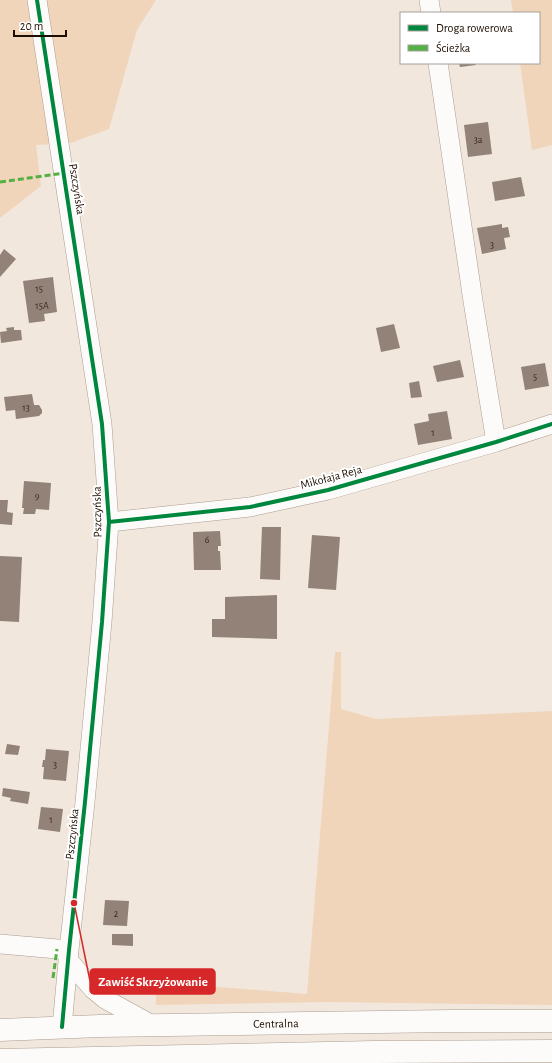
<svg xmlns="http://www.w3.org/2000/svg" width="552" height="1063" font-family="'Alegreya Sans',sans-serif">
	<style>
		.green { fill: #f0d5ba }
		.building { fill: #928277 }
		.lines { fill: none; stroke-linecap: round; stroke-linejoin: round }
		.minor-casing { stroke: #aa9d91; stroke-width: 20 }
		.major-casing { stroke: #aa9d91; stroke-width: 23 }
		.minor { stroke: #fdfbfa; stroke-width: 19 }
		.major { stroke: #fdfbfa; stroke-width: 22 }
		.quiet { stroke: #55b043; stroke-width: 3; stroke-dasharray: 6 3; stroke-linecap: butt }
		.cycleway-casing { stroke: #fff; stroke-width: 6 }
		.cycleway { stroke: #00873e; stroke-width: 4 }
		.labels { text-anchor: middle; stroke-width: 4; stroke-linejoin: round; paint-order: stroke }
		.number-label { font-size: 10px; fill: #3a2b1e }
		.street-label { font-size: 12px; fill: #1d0e00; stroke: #fff }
		.leader { fill: none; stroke: #d62828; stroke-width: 1.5 }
		.callout-dot { fill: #d62828; stroke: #fff; stroke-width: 1.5 }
		.callout { fill: #d62828; stroke: #d62828; stroke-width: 1.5 }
		.callout-label { font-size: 13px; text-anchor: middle; font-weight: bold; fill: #fff }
	</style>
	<rect width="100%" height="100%" fill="#f1e7dd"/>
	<path class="green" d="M0 0H156L137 30 109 129 71 143 36 145 41 186 0 218Z
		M511 0H552V145L532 150 520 63H539V13H513Z
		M335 652H341V709L376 719 552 711V1005L330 1002 156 1005V982L307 994Z"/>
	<path class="building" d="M459 63H475L476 65 460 67Z
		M488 122 492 154 468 157 464 125Z
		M521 177 525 196 495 201 492 182Z
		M502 224V228L508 227 510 237 504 238 506 249 482 254 477 228Z
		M4 249 16 259 0 277V255Z
		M53 277 57 312 44 314 45 321 29 323 23 281Z
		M394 324 400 348 381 352 376 328Z
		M14 327V330H21L22 340 1 343 0 332 7 331 6 328Z
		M460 360 464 377 437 382 433 366Z
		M545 363 549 386 525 390 521 367Z
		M419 381 422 397 411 398 409 383Z
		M32 394 34 405H39L42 410V413L39 416 16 419 15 410 6 411 4 397Z
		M447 411 452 439 418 445 414 424 429 421 428 414Z
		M24 481 51 483 49 510 36 509 35 514H23L24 508H22Z
		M0 500H8L7 512 13 513 12 525 0 524Z
		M262 527H281L280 580 260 579Z
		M220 531 221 546H218V551H220L221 570H194L193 532Z
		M312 535 340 537 336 590 308 588Z
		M0 556 22 557 19 622 0 621Z
		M277 595V639L212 637V619H225V597Z
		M7 744 20 746 18 755 5 754Z
		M46 749 69 751 66 781 43 779 44 767H42L43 760H45Z
		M3 788 30 792 28 804 10 801 11 798 2 796Z
		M41 807 63 809 60 832 38 829Z
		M105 900 129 901 127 926 103 925Z
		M112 934H133V946L112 945Z"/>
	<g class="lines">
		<g class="minor-casing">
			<path id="minor" d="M37 0 102 424 109 522 102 622 85 802 69 950 62 1027
				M429 0 431 13
				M438 63 473 301 496 442
				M109 522 250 507 328 490 496 442 552 424
				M0 944 69 950
				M68 960 93 989 105 999 154 1026"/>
		</g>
		<g class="major-casing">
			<g id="major">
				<path id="s1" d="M0 1030 100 1026 451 1021H552"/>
				<path d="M0 1060 374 1052 552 1051"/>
			</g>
		</g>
		<use href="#minor" class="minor"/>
		<use href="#major" class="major"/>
		<path class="quiet" d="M0 182 65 173
			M53 978 57 949"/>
		<g class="cycleway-casing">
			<path id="cycleway" d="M37 0 102 424 109 522 102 622 85 802 69 950 62 1027
				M109 522 250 507 328 490 496 442 552 424"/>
		</g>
		<use href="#cycleway" class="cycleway"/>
	</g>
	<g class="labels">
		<g class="number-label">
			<text x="478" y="143">3a</text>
			<text x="492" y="248">3</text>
			<text x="39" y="292">15</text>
			<text x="42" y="309">15A</text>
			<text x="535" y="380">5</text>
			<text x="26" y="411">13</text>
			<text x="433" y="436">1</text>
			<text x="37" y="499">9</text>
			<text x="207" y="543">6</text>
			<text x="55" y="768">3</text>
			<text x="51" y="823">1</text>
			<text x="116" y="917">2</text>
		</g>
		<g class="street-label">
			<text transform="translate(77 189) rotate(81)" y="4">Pszczyńska</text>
			<text transform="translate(331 477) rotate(-15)" y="4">Mikołaja Reja</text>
			<text transform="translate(97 512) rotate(-91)" y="4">Pszczyńska</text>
			<text transform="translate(72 834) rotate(-84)" y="4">Pszczyńska</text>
			<text dy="4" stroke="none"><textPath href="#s1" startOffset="276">Centralna</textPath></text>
		</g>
	</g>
	<path class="leader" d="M74 903L90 981"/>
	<circle class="callout-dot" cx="74" cy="903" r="4"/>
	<rect class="callout" x="90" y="969" width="125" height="25" rx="4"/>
	<g class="callout-label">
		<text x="153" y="986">Zawiść Skrzyżowanie</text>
	</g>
	<rect x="400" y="12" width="140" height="52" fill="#ffffff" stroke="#a59f99"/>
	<rect x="408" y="25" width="20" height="6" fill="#00873e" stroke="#a59f99"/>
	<text x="436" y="32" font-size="12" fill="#1d0e00">Droga rowerowa</text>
	<rect x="408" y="45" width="20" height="6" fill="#55b043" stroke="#a59f99"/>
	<text x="436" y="52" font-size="12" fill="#1d0e00">Ścieżka</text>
	<path d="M14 30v6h52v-6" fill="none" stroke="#1d0e00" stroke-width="2"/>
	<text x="20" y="30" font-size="12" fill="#1d0e00" stroke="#ffffff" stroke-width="3" paint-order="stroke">20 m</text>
</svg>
